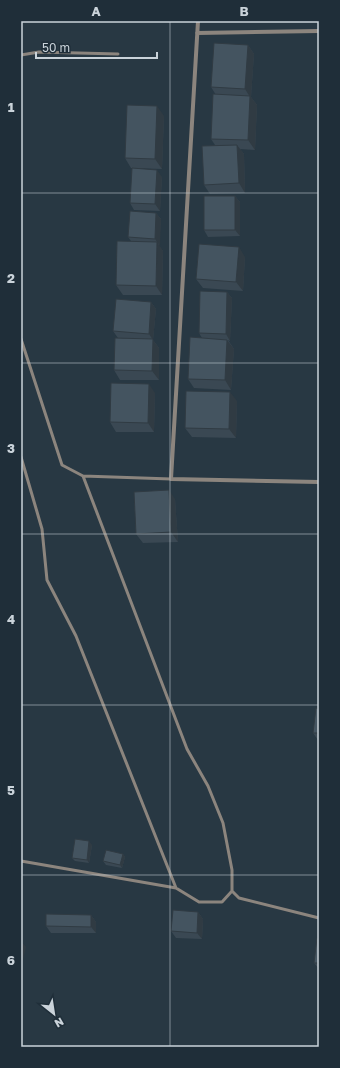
<svg xmlns="http://www.w3.org/2000/svg" width="340" height="1068" font-family="'Golos Text',sans-serif">
	<style>
		.lines { fill: none; stroke-linecap: round; stroke-linejoin: round }
		.lane { stroke: #8c857e; stroke-width: 3 }
		.street { stroke: #8c857e; stroke-width: 4 }
		.wall { fill: #3a4853 }
		.shaded-wall { fill: #303b43 }
		.building { fill: #445460; stroke: #303b43 }
		.grid { fill: none; stroke: #cad3da; stroke-width: 1; stroke-opacity: 0.55 }
		.neatline { fill: none; stroke: #cad3da; stroke-width: 1.5 }
		.grid-label { font-size: 13px; text-anchor: middle; font-weight: bold; fill: #cad3da }
	</style>
	<rect width="100%" height="100%" fill="#283843"/>
	<g class="lines">
		<path class="lane" d="M21 55 39 52 118 54
			M21 339 62 465 83 476
			M21 457 42 529 47 580 76 636 176 888 199 902H222L232 891
			M171 479 83 476 187 749 208 786 223 823 232 870V891L239 898 319 918
			M21 861 176 888"/>
		<path class="street" d="M198 21 171 479 319 482
			M197 33 319 31"/>
	</g>
	<path class="wall" d="M248 45 254 54 251 97 257 105 255 150 240 149 244 154 245 193 210 194 204 185 215 145 211 139 216 95 211 87Z
		M164 116 162 169 131 168 125 158Z
		M162 177 160 211 134 210 130 203Z
		M235 196 240 202V236L208 237 204 230Z
		M156 213 161 219 159 246 163 251 162 295H123L116 285 131 241 128 237Z
		M245 257 243 291 203 288 196 279Z
		M227 292 232 298 230 341 228 340 234 349 231 390 194 388 188 379 202 338 199 333Z
		M151 302 156 309 153 340 159 348V380H120L114 370 126 338H118L113 331Z
		M155 393 154 432H116L110 422Z
		M237 401 236 438 192 437 185 428Z
		M175 499 178 542 143 543 136 534Z
		M319 709V740H318L313 733Z
		M92 845 89 863 75 861 72 858Z
		M123 854 125 857 122 868 106 865 103 861Z
		M198 912 203 919 202 939 176 938 171 931Z
		M91 915 96 922V933H51L46 926Z
		M319 938V969L314 963Z"/>
	<path class="shaded-wall" d="M248 45 254 54 251 97 257 105 255 150 248 140 250 97 245 89Z
		M157 106 164 116 162 169 155 159Z
		M237 145 244 154 245 193 239 183Z
		M157 170 162 177 160 211 155 204Z
		M235 196 240 202V236L235 230Z
		M156 213 161 219 160 246 155 239Z
		M157 242 163 251 162 295 156 286Z
		M239 247 245 257 243 291 236 282Z
		M227 292 232 298 230 341 226 334Z
		M151 302 156 309 153 340 159 348V380L152 371 153 340 149 334Z
		M227 340 234 349 231 390 225 380Z
		M149 384 155 393 154 432 148 423Z
		M230 392 237 401 236 438 229 429Z
		M169 490 175 499 178 542 171 532Z
		M89 841 92 845 89 863 87 860Z
		M123 854 125 857 122 868 120 865Z
		M198 912 203 919 202 939 197 933Z
		M91 915 96 922V933L91 927Z
		M21 941 26 947 21 967Z"/>
	<path class="building" d="M214 43 248 45 245 89 211 87Z
		M213 94 250 96 248 140 211 139Z
		M127 105 157 106 155 159 125 158Z
		M237 145 239 183 204 185 202 146Z
		M132 168 157 170 155 204 130 203Z
		M204 196H235V230H204Z
		M130 211 156 213 155 239 128 237Z
		M117 241 157 242 156 286 116 285Z
		M199 244 239 247 236 282 196 279Z
		M200 291 227 292 226 334 199 333Z
		M116 299 151 302 149 334 113 331Z
		M190 337 227 340 225 380 188 379Z
		M115 338 153 339 152 371 114 370Z
		M111 383 149 384 148 423 110 422Z
		M186 391 230 392 229 429 185 428Z
		M169 490 171 532 136 534 134 492Z
		M316 708 319 709V733H313Z
		M75 839 89 841 87 860 72 858Z
		M106 850 123 854 120 865 103 861Z
		M173 910 198 912 197 933 171 931Z
		M46 914 91 915V927L46 926Z
		M317 938H319V963H314Z"/>
	<path class="grid" d="M170 21V1047M21 193H319M21 363H319M21 534H319M21 705H319M21 875H319"/>
	<rect width="340" height="1068" fill="none" stroke="#1f2e39" stroke-width="44"/>
	<g transform="translate(54 1014) rotate(150)" stroke="#1f2e39" stroke-width="3" paint-order="stroke">
	<path d="M0-3L7 15L0 10L-7 15Z" fill="#cad3da"/>
	<text y="-6" font-size="11" font-weight="bold" text-anchor="middle" fill="#cad3da">N</text>
	</g>
	<path d="M36 52v6h121v-6" fill="none" stroke="#cad3da" stroke-width="2"/>
	<text x="42" y="52" font-size="12" fill="#cad3da" stroke="#1f2e39" stroke-width="3" paint-order="stroke">50 m</text>
	<rect x="22" y="22" width="296" height="1024" class="neatline"/>
	<g class="grid-label">
		<text x="96" y="16">A</text>
		<text x="244" y="16">B</text>
		<text x="11" y="112">1</text>
		<text x="11" y="283">2</text>
		<text x="11" y="453">3</text>
		<text x="11" y="624">4</text>
		<text x="11" y="795">5</text>
		<text x="11" y="965">6</text>
	</g>
</svg>
